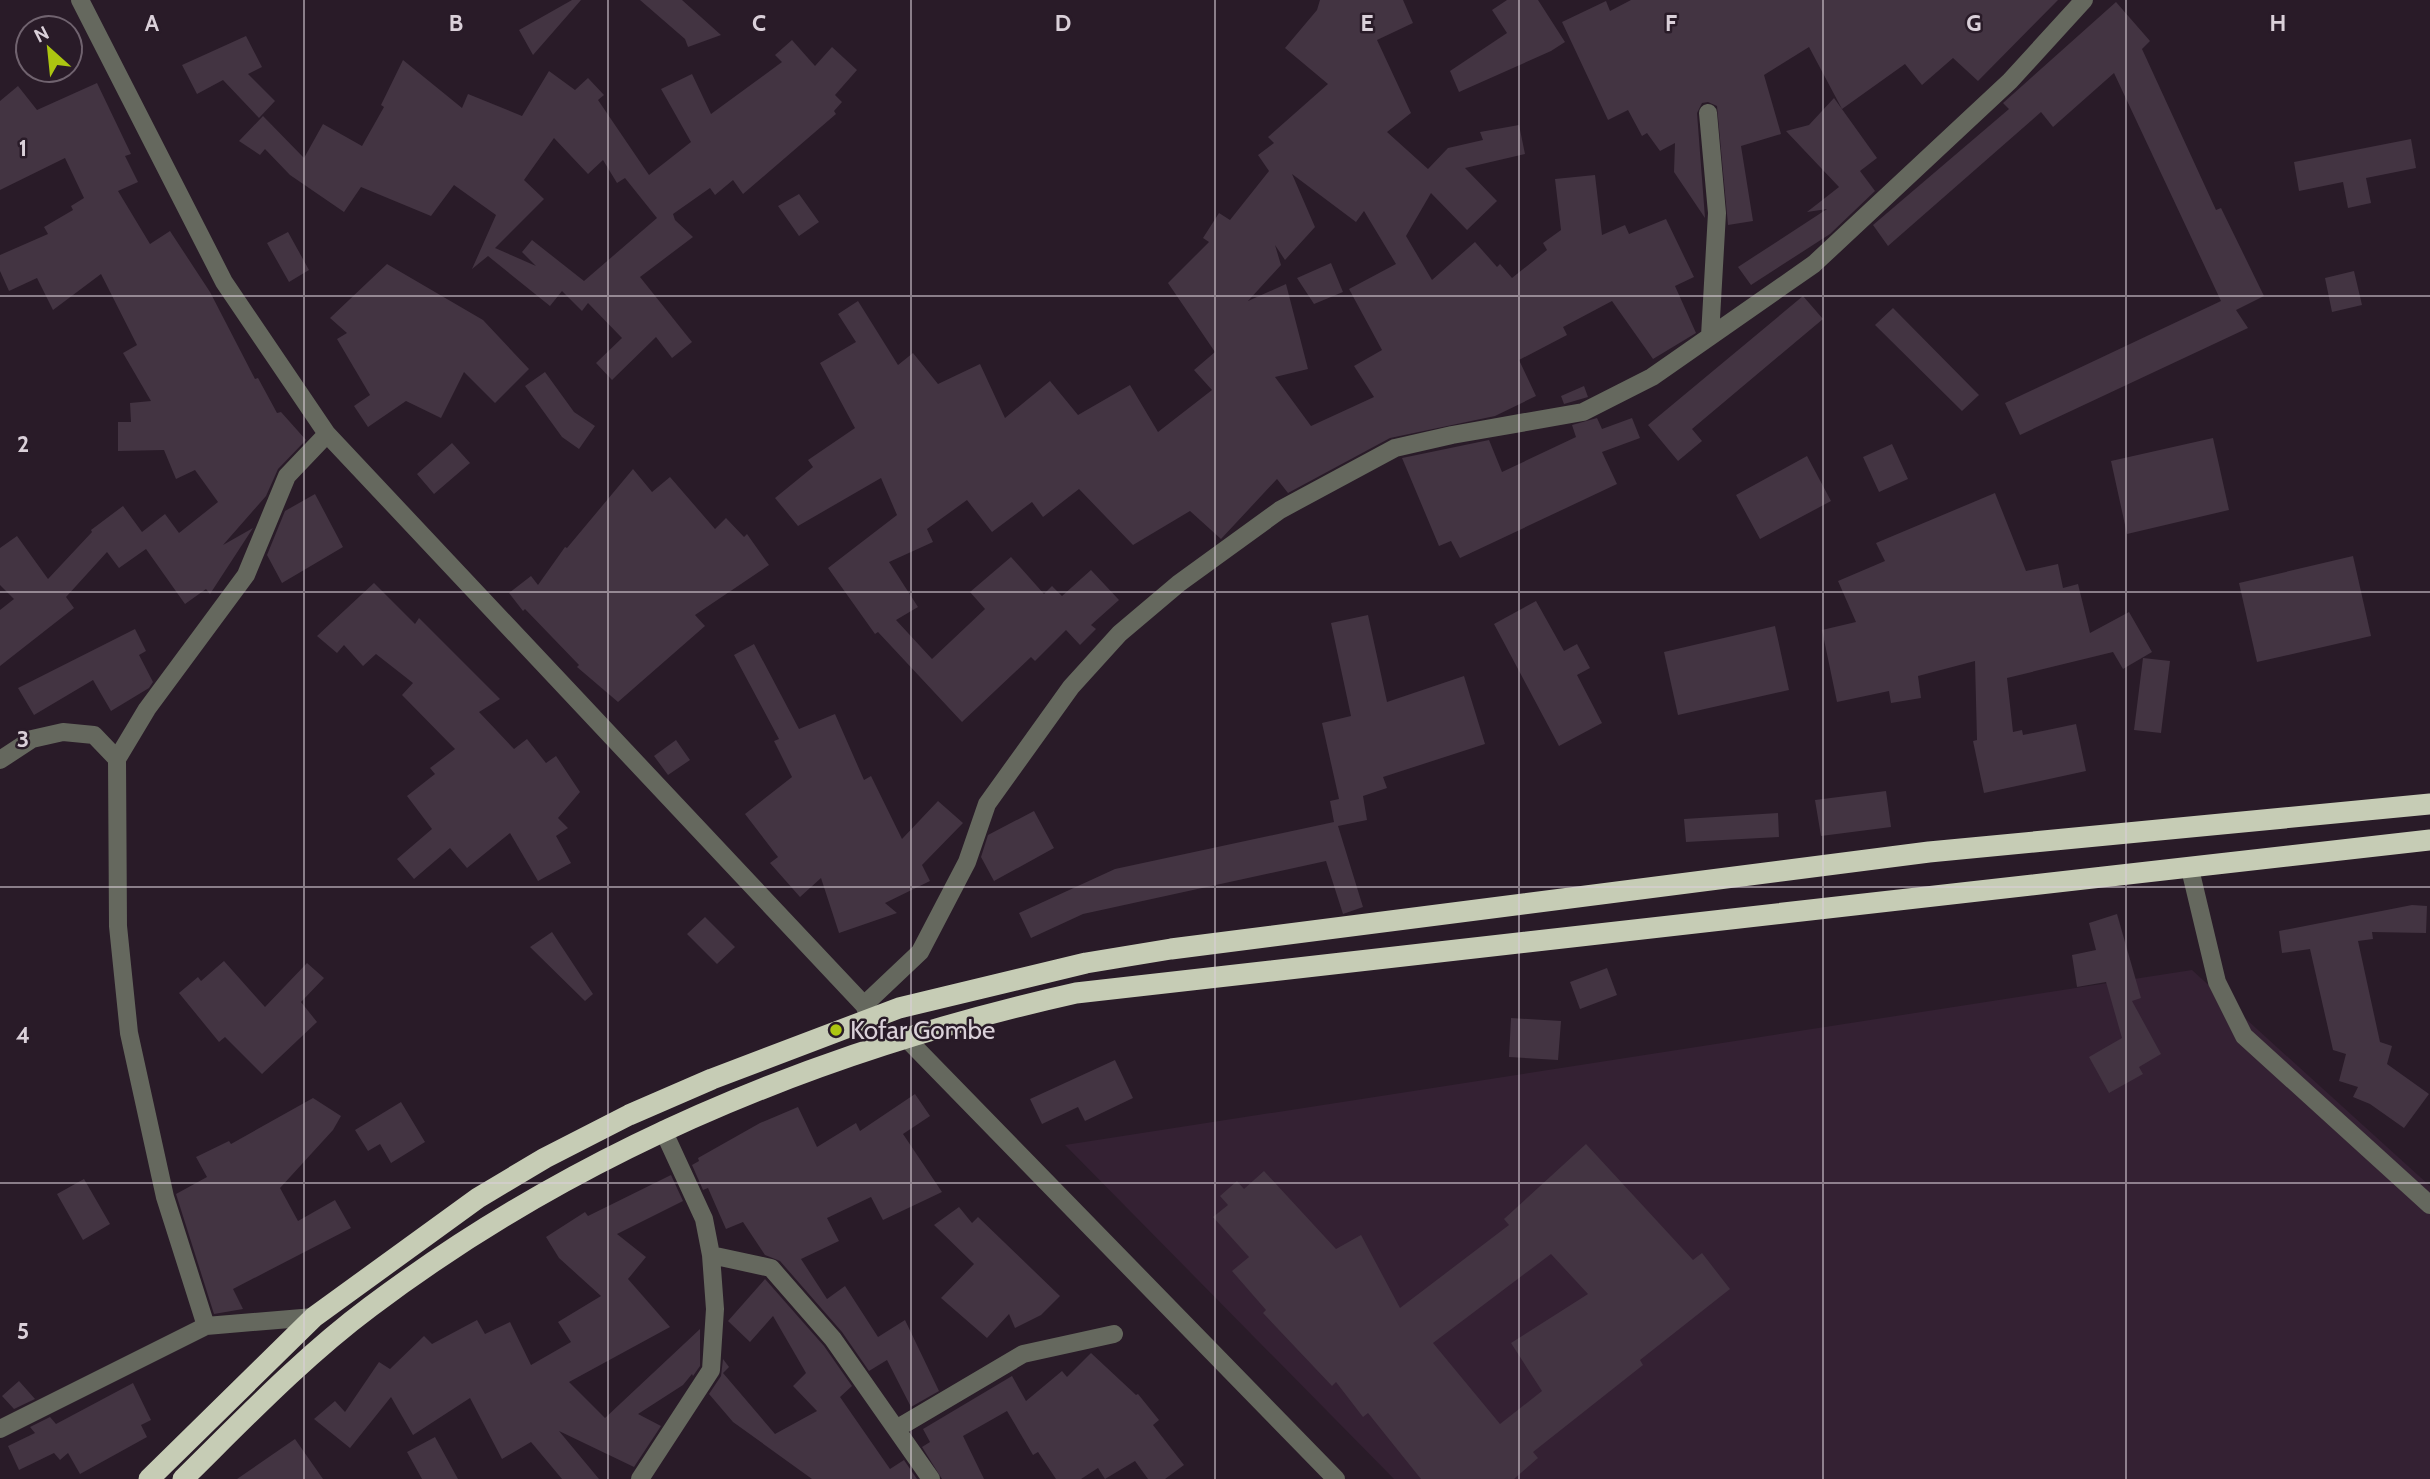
<svg xmlns="http://www.w3.org/2000/svg" width="2430" height="1479" font-family="Cabin,sans-serif">
	<style>
		.built { fill: #342133 }
		.building { fill: #433442; fill-rule: evenodd }
		.lines { fill: none; stroke-linecap: round; stroke-linejoin: round }
		.minor { stroke: #65685e; stroke-width: 18 }
		.highway { stroke: #c6ccb5; stroke-width: 21 }
		.grid { fill: none; stroke: #dad0d9; stroke-width: 2; stroke-opacity: 0.55 }
		.poi-dot { fill: #acc611; stroke: #291b28; stroke-width: 2.5 }
		.labels { text-anchor: middle; stroke-width: 5; stroke-linejoin: round; paint-order: stroke }
		.poi-label { font-size: 26px; fill: #dad0d9; stroke: #291b28; text-anchor: start }
		.grid-label { font-size: 23px; text-anchor: middle; font-weight: bold; fill: #dad0d9; stroke: #291b28; stroke-width: 5; stroke-linejoin: round; paint-order: stroke }
	</style>
	<rect width="100%" height="100%" fill="#291b28"/>
	<path class="built" d="M2192 970 2430 1186V1479H1394L1065 1145Z"/>
	<path class="building" d="M572 0H581L533 55 519 30Z
		M640 0H682L721 35 688 47 685 39Z
		M1320 0H1403L1413 23 1377 40 1411 113 1387 132 1428 169 1448 148 1483 140 1480 132 1519 125 1525 154 1465 168 1497 201 1467 230 1431 193 1406 236 1432 280 1475 242 1497 267 1500 264 1512 278 1547 250 1543 243 1561 230 1555 179 1595 175 1602 235 1625 225 1629 234 1666 219 1694 277 1675 286 1696 333 1653 359 1612 301 1563 327 1567 335 1519 360 1536 396 1495 416 1390 438 1288 493 1277 479 1221 539 1190 511 1133 545 1079 489 1043 517 1032 502 992 532 967 500 927 529 933 542 889 562 918 607 896 620 932 659 985 609 970 592 1011 557 1044 594 1052 586 1062 596 1091 570 1119 600 1091 625 1096 629 1080 645 1066 630 1035 661 1031 657 962 722 878 632 875 634 828 568 897 515 881 478 798 526 775 498 813 467 808 460 855 428 820 363 856 342 838 314 858 301 898 365 913 353 938 384 980 364 1005 418 1050 381 1078 415 1130 385 1158 432 1212 390 1194 370 1215 352 1168 283 1209 242 1203 238 1219 213 1230 220 1269 171 1258 155 1274 143 1268 137 1328 84 1285 48 1317 10ZM1292 174 1356 222 1364 211 1396 264 1349 289 1382 350 1354 366 1374 397 1311 426 1275 377 1308 369 1286 284 1248 301 1281 265 1275 245 1285 260 1315 227Z
		M1507 0H1538L1565 42 1551 51 1459 92 1450 71 1507 33 1492 10Z
		M1631 0H2058L1978 81 1953 58 1922 85 1905 64 1842 109 1809 47 1764 75 1781 134 1741 146 1753 221 1728 225 1717 106 1708 102 1702 103 1697 113 1705 218 1674 172 1675 143 1660 151 1647 133 1642 136 1628 110 1608 120 1562 22 1606 1 1610 11Z
		M2116 2 2150 41 2142 49 2216 210 2221 208 2264 296 2236 310 2248 328 2020 435 2005 403 2221 301 2114 73 2053 127 2041 112 1888 246 1873 225 2009 109 2003 103Z
		M246 36 262 67 248 74 275 101 259 118 223 80 197 94 182 65Z
		M792 40 815 66 832 47 857 70 835 95 842 102 834 111 836 114 743 194 733 180 715 195 710 188 673 214 675 220 693 237 640 277 692 342 672 358 656 337 612 380 596 363 622 338 588 303 582 311 562 291 550 306 488 256 472 269 496 215 454 185 431 216 361 187 344 212 290 175 265 149 260 155 239 141 263 116 304 158 323 124 362 146 384 107 381 105 403 60 462 108 468 94 522 116 549 71 575 90 588 78 604 95 598 100 649 175 691 142 661 89 692 74 711 114 782 62 775 55ZM554 138 588 174 603 160 617 183 625 178 657 218 584 281 532 240 522 252 536 266 495 248 544 199 524 180Z
		M97 83 131 154 125 156 138 182 118 191 150 244 170 231 210 292 255 379 258 378 277 413 281 412 306 440 278 469 266 496 223 545 253 528 210 594 206 589 185 604 146 549 119 568 107 552 66 597 74 608 0 666V610L14 599 0 585V548L17 536 48 579 92 532 91 530 123 506 142 532 165 514 179 533 218 502 195 470 176 479 164 450 118 451V422H131L130 403 151 401 123 353 137 345 101 274 53 310 37 278 9 291 0 271V255L48 234 44 227 73 210 71 206 84 198 65 158 0 190V101L18 86 37 110Z
		M1834 98 1877 158 1860 171 1875 191 1830 234 1751 285 1738 267 1827 209 1807 212 1839 187 1786 131 1809 125Z
		M2411 139 2416 168 2366 178 2371 203 2348 208 2343 182 2299 191 2294 162Z
		M799 194 819 222 799 236 778 206Z
		M288 232 309 270 289 282 267 243Z
		M1331 263 1343 292 1314 304 1297 278Z
		M387 264 483 320 529 369 495 403 464 372 441 418 406 401 368 427 354 406 370 395 337 339 347 333 330 318Z
		M2354 271 2362 305 2332 312 2325 278Z
		M1803 296 1823 319 1692 429 1702 441 1678 461 1648 425Z
		M1893 308 1979 395 1962 411 1875 325Z
		M545 372 574 412 595 426 579 449 562 437 525 386Z
		M1584 386 1588 397 1564 404 1561 396Z
		M1597 418 1602 429 1632 418 1640 438 1602 452 1617 484 1460 558 1451 541 1439 546 1402 458 1489 440 1502 472 1576 437 1572 425Z
		M2213 438 2229 510 2127 534 2111 461Z
		M452 443 470 463 434 494 417 474Z
		M1892 444 1908 479 1879 492 1863 457Z
		M1807 456 1831 501 1760 539 1736 495Z
		M633 469 652 492 670 477 715 529 726 518 744 537 747 534 769 565 695 615 705 626 618 702 577 667 579 665 525 609 523 611 509 593 531 576 538 585 565 547 567 548Z
		M1995 493 2026 571 2058 564 2063 588 2078 584 2090 633 2129 612 2152 652 2123 669 2113 652 2007 678 2013 732 2022 730 2023 735 2076 724 2086 771 1984 793 1973 741 1977 740 1975 661 1918 676 1921 698 1891 703 1889 691 1837 702 1822 630 1856 622 1838 581 1885 561 1876 543Z
		M315 494 343 547 282 583 267 555 285 511Z
		M2353 556 2371 636 2257 662 2239 583Z
		M374 583 415 624 419 618 500 699 479 712 514 749 527 739 546 763 556 756 580 792 558 818 568 828 556 836 571 863 538 881 510 833 467 868 450 848 414 879 397 859 432 829 407 796 435 774 430 768 455 749 402 695 413 683 376 654 363 666 344 645 337 653 317 636Z
		M1536 601 1564 651 1577 644 1590 668 1577 675 1602 723 1559 746 1494 624Z
		M1368 615 1387 702 1464 676 1485 744 1383 777 1387 788 1363 796 1367 820 1338 826 1363 907 1343 914 1326 861 1083 914 1031 938 1019 913 1115 869 1334 822 1330 801 1339 799 1322 723 1351 716 1331 623Z
		M1775 626 1789 690 1678 715 1664 652Z
		M135 629 146 651 139 655 153 682 149 688 111 711 93 680 34 715 18 688Z
		M754 644 799 729 835 714 864 780 871 776 902 839 938 801 963 823 922 865 930 881 885 903 897 913 839 933 821 878 800 897 770 863 778 857 745 814 792 777 774 741 779 739 734 655Z
		M2143 658 2170 661 2161 733 2134 730Z
		M676 740 690 760 668 775 654 756Z
		M1886 791 1891 827 1821 836 1815 800Z
		M1034 811 1054 848 994 881 981 857 988 835Z
		M1778 813 1779 837 1686 842 1684 819Z
		M2412 905 2427 906 2426 933 2372 932 2373 939 2358 941 2380 1042 2392 1046 2387 1064 2429 1094 2404 1128 2370 1104 2353 1097 2358 1087 2339 1081 2346 1054 2333 1050 2310 949 2282 953 2279 931Z
		M2117 914 2141 998 2132 1001 2161 1054 2139 1067 2143 1074 2109 1093 2089 1057 2122 1038 2106 982 2077 987 2072 955 2096 950 2089 923Z
		M705 917 735 947 717 964 687 934Z
		M552 932 593 994 585 1001 530 947Z
		M224 961 265 1007 307 963 324 978 301 1002 317 1022 262 1074 225 1037 219 1042 179 993 198 977 201 981Z
		M1607 968 1617 995 1580 1009 1570 982Z
		M1511 1018 1561 1021 1558 1060 1509 1057Z
		M1115 1060 1133 1098 1085 1121 1078 1107 1042 1124 1030 1099Z
		M915 1094 930 1116 903 1134 942 1192 883 1220 871 1197 827 1218 839 1241 801 1259 827 1299 845 1286 878 1337 905 1320 939 1391 911 1407 887 1360 869 1371 842 1332 780 1261 765 1255 743 1222 726 1229 708 1188 703 1190 692 1165 699 1161 698 1158 760 1123 798 1107 817 1147 856 1123 860 1131Z
		M313 1098 341 1116 333 1130 280 1188 298 1221 335 1200 351 1228 233 1289 243 1309 214 1314 176 1194 207 1177 196 1157 229 1141 231 1144Z
		M401 1102 425 1142 391 1163 380 1144 368 1151 355 1130Z
		M1586 1144 1693 1260 1702 1253 1730 1289 1640 1360 1643 1365 1533 1452 1538 1458 1514 1479H1421L1368 1413 1363 1417 1336 1382 1332 1386 1263 1313 1266 1310 1232 1271 1249 1257 1213 1217 1228 1205 1220 1196 1237 1181 1244 1189 1264 1171 1336 1249 1361 1235 1400 1308 1509 1225 1504 1219ZM1551 1254 1588 1294 1511 1343 1542 1391 1500 1424 1433 1343Z
		M671 1175 683 1201 617 1234 646 1257 628 1279 670 1327 569 1382 605 1418 700 1329V1366L693 1376 692 1374 683 1385 638 1414 661 1426 634 1467 559 1431 599 1479H562L531 1442 502 1459 470 1398 413 1435 391 1397 350 1448 314 1419 335 1401 345 1412 379 1362 390 1369 424 1336 432 1344 477 1320 485 1334 510 1322 531 1365 571 1342 558 1322 601 1296 559 1258 546 1237 585 1212 588 1216Z
		M84 1179 110 1224 83 1240 57 1194Z
		M959 1207 972 1223 978 1217 1060 1296 1041 1315 1015 1328 1009 1314 987 1338 941 1298 974 1264 934 1225Z
		M765 1279 824 1346 852 1386 840 1397 890 1469 904 1460 917 1479H812L733 1422 709 1394 721 1376 723 1359 729 1367 723 1373 775 1434 817 1411 793 1386 806 1373 773 1316 750 1342 728 1321Z
		M1091 1353 1136 1395 1138 1394 1159 1420 1153 1425 1184 1465 1165 1479H1148L1135 1461 1105 1479 1098 1468 1081 1479H1056L1038 1452 1033 1455 1007 1411 963 1436 984 1479H942L922 1447 930 1442 923 1429 1012 1376 1026 1401 1062 1371 1067 1377Z
		M19 1381 35 1399 14 1409 2 1396Z
		M133 1383 151 1420 141 1425 147 1437 80 1474 68 1453 60 1460 54 1453 19 1470 8 1446 35 1433 30 1427 50 1417 56 1424Z
		M435 1437 458 1479H422L407 1452Z
		M295 1439 323 1479H237Z"/>
	<g class="lines">
		<path class="minor" d="M80 0 224 282 327 434 864 1005 869 1016
			M1708 113 1717 213 1710 336
			M0 760 32 739 63 732 94 735 117 759
			M2190 869 2217 982 2244 1036 2430 1205
			M864 1005 920 952 967 862 987 804 1071 687 1120 633 1178 584 1280 510 1395 448 1452 435 1583 412 1652 377 1814 264 2010 81 2084 0
			M905 1037 1336 1479
			M711 1255 771 1268 833 1339 931 1479
			M206 1326 165 1197 129 1033 118 926 117 759 147 709 246 575 287 476 327 434
			M0 1429 206 1326 314 1317
			M896 1429 1023 1354 1114 1334
			M640 1479 711 1370 715 1309 711 1255 704 1219 663 1130"/>
		<path class="highway" d="M149 1479 314 1317 478 1198 545 1158 629 1115 712 1079 899 1008 1086 963 1171 949 1929 852 2430 804
			M183 1479C243 1420 303 1357 370 1307 580 1149 821 1050 1076 993L2430 840"/>
	</g>
	<path class="grid" d="M304 0V1479M608 0V1479M911 0V1479M1215 0V1479M1519 0V1479M1823 0V1479M2126 0V1479M0 296H2430M0 592H2430M0 887H2430M0 1183H2430"/>
	<circle class="poi-dot" cx="836" cy="1030" r="7"/>
	<g class="labels">
		<g class="poi-label">
			<text x="850" y="1039">Kofar Gombe</text>
		</g>
	</g>
	<g class="grid-label">
		<text x="152" y="31">A</text>
		<text x="456" y="31">B</text>
		<text x="759" y="31">C</text>
		<text x="1063" y="31">D</text>
		<text x="1367" y="31">E</text>
		<text x="1671" y="31">F</text>
		<text x="1974" y="31">G</text>
		<text x="2278" y="31">H</text>
		<text x="23" y="156">1</text>
		<text x="23" y="452">2</text>
		<text x="23" y="747">3</text>
		<text x="23" y="1043">4</text>
		<text x="23" y="1339">5</text>
	</g>
	<g transform="translate(49 49) rotate(333)"><circle r="33" fill="#291b28" stroke="#70636f" stroke-width="2"/>
	<path d="M0-5L12 26L0 18L-12 26Z" fill="#acc611"/>
	<text y="-10" font-size="19" font-weight="bold" text-anchor="middle" fill="#dad0d9">N</text>
	</g>
</svg>
